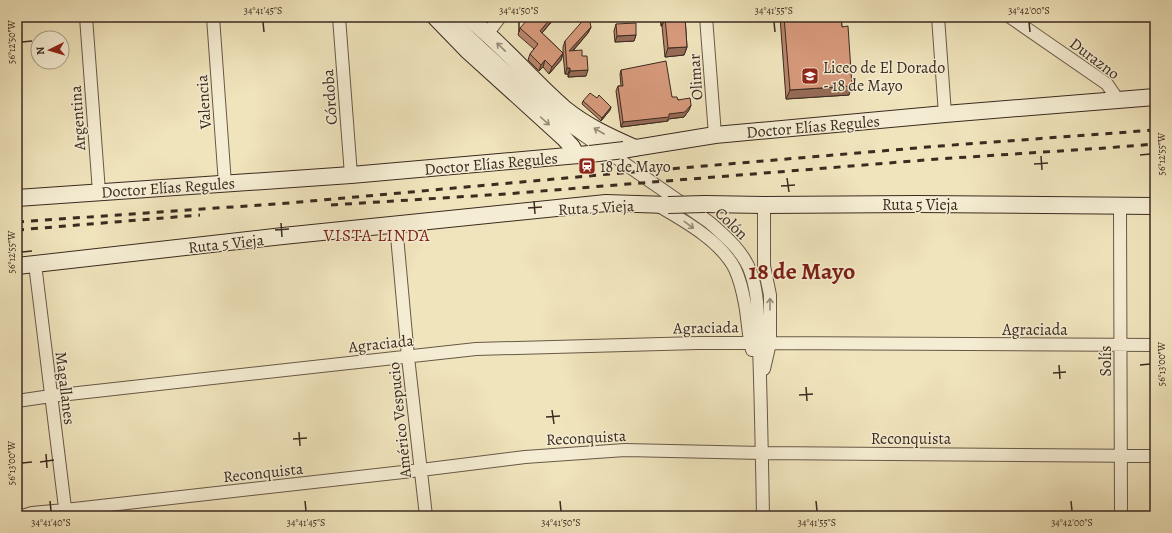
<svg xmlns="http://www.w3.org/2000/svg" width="1172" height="533" font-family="Alegreya,serif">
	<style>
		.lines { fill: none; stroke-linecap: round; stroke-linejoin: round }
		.street-casing { stroke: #685847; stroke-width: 14 }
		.secondary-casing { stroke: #3b2a20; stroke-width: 18 }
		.street { stroke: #f5edd3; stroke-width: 12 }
		.secondary { stroke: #f5edd3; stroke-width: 16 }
		.rail { stroke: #3b2a20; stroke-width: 3; stroke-dasharray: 7 7; stroke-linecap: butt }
		.secondary-bridge-casing { stroke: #3b2a20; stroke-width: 18; stroke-linecap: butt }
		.secondary-bridge { stroke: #f5edd3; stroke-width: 16 }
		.wall { fill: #b9846b; stroke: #3b2a20 }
		.shaded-wall { fill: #966c57; stroke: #3b2a20 }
		.building { fill: #d79a7c; stroke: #3b2a20 }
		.oneway { stroke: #988c7a }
		.ticks { fill: none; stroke: #3b2a20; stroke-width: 1.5 }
		.labels { text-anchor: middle; stroke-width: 3; stroke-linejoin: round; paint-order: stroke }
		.street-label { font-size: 16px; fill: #3b2a20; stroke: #f5edd3 }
		.poi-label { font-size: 16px; fill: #3b2a20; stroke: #f5edd3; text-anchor: start }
		.neighbourhood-label { font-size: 17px; letter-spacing: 1px; fill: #7a1f14; stroke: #f5edd3 }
		.town-label { font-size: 24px; font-weight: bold; fill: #7a1f14; stroke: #f5edd3 }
		.neatline { fill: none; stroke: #3b2a20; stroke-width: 1.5 }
		.ticks-label { font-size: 10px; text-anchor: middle; fill: #3b2a20 }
	</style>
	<rect width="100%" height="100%" fill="#f0e4bc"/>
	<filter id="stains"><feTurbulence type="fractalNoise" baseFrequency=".005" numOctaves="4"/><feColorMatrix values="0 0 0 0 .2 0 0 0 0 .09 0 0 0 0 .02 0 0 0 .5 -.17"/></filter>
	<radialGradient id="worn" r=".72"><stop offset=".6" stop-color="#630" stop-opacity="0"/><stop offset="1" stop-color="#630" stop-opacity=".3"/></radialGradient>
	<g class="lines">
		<g class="street-casing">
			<path id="street" d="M86 17 99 192
				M213 17 225 184
				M339 17 351 175
				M447 17 451 20 532 95 572 127 709 222C725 236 744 252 751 273 759 296 758 322 759 346 761 402 762 459 763 516
				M706 17 715 135
				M938 17 945 114
				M1010 17 1107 84 1118 100
				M487 34 500 17
				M657 205C683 220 721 241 735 269 740 280 743 293 745 304 748 320 748 335 752 350
				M1120 206 1121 516
				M396 225 408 357 426 516
				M35 264 66 516
				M770 343 1155 345
				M764 369 770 343V295L764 266V205
				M17 401 51 396 476 349 698 343H750
				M22 516 32 513 65 510 421 470 525 457 625 450 762 453 1155 456"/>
		</g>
		<g class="secondary-casing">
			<path id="secondary" d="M435 17 467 50 564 138 572 147 576 155
				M467 17C503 44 531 80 565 109 586 126 610 137 635 148
				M624 150 635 148 715 135 945 114 1155 97
				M17 198 351 175 590 154
				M705 204 764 205 917 204 1155 206
				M17 266 283 236 606 203 668 205"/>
		</g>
		<use href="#street" class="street"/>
		<use href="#secondary" class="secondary"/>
		<path class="rail" d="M331 205 505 194 938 159 1105 148 1155 144
			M17 222 289 203 610 174 940 146 1155 130
			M17 230 200 215"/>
		<g class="secondary-bridge-casing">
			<path id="secondary-bridge" d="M590 154 624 150
				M668 205 705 204"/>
		</g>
		<use href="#secondary-bridge" class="secondary-bridge"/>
	</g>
	<path class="wall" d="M660 17H685L687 47 684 55 665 57 662 26H661Z
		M780 17H841L849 95 786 99Z
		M555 18 542 33 563 53V47L565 41 591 27 588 33 573 51 582 56 586 76 568 77V74H565L563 54 561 60 549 74 543 67 539 71 528 60 530 54 534 49 518 35 520 28Z
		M616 24 636 35 634 41 615 42 614 31Z
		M621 70 672 97 691 105 689 110 684 117 668 119V121L621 127 616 91 618 86H621L620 74Z
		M597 98 611 107 610 110 601 121 582 104 583 101Z"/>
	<path class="shaded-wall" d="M552 17H555L538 38 540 31Z
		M664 18H665L662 26H661Z
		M591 27 588 33 567 57 569 51Z
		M636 35 634 41 615 42 617 36Z
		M687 47 684 55 665 57 668 48Z
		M563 53 561 60 549 74 552 67Z
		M545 60 543 67 539 71 541 65Z
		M567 68H570L568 74H565Z
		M588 70 586 76 568 77 570 71Z
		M852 86 849 95 786 99 790 90Z
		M691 105 689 110 684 117 668 119V121L621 127 623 122 669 114Z
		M611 107 610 110 601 121 602 118Z"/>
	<path class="building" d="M530 17H552L540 31 563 53 552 67 545 60 541 65 530 54 538 44 520 28Z
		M586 17H589L591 27 569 51 582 50V56H587L588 70 570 71V68H567L565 41Z
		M664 17H685L687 47 668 48 665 18H664Z
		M784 17H841L842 27 848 26 852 86 790 90Z
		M636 23V35L617 36 616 24Z
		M666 61 672 97H677L678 100 690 98 691 105 685 112 669 114V117L623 122 618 86H623L621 70Z
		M590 93 597 98 599 95 611 107 602 118 583 101Z"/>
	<defs><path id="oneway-shaft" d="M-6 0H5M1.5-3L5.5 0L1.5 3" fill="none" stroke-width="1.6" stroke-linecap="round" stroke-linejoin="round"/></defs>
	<g class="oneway">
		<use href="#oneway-shaft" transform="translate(501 47) rotate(-136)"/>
		<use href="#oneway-shaft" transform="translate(545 121) rotate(42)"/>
		<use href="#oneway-shaft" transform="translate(599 131) rotate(-150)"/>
		<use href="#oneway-shaft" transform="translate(689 225) rotate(37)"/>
		<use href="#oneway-shaft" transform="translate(770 304) rotate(-90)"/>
	</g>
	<path class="ticks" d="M263 22 264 32M519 22V32M774 22 775 32M1029 22 1030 32M22 42 32 41M1140 155 1150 154M1041 156 1042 170M1034 164 1048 163M787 178 789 192M781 186 795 185M534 201 535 214M528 208 542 207M281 223 282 237M275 230 289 229M22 252 32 251M1059 365 1060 379M1140 365 1150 364M1053 373 1066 372M806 387 807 401M799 395 813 394M552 410 554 424M546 417 560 416M299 432 300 446M293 439 307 438M46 454 47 468M40 462 54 460M22 463 32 462M50 501 51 511M305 501 306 511M560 501 561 511M816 501 817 511M1071 501 1072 511"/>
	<defs>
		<g id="school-square" transform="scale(0.9)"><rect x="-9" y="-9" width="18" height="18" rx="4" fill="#8f2418" stroke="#f5edd3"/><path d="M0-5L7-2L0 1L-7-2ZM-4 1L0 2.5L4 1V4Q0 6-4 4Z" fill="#fff"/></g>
		<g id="station-square" transform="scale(0.9)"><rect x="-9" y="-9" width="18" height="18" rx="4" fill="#8f2418" stroke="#f5edd3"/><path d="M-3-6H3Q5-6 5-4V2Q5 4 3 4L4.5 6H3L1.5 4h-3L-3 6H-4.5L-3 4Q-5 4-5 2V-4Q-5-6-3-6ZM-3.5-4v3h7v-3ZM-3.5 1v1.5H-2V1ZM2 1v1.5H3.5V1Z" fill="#fff"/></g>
	</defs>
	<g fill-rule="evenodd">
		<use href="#school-square" x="810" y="76"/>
		<use href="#station-square" x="587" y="166"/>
	</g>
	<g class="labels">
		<g class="street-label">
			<text transform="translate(1095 58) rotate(37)" y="6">Durazno</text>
			<text transform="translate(695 77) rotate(-94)" y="6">Olimar</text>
			<text transform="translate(329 97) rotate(-94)" y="6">Córdoba</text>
			<text transform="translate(203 102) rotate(-94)" y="6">Valencia</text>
			<text transform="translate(77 118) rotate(-94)" y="6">Argentina</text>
			<text transform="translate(813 126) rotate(-5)" y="6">Doctor Elías Regules</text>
			<text transform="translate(491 163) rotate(-5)" y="6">Doctor Elías Regules</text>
			<text transform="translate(168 187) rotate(-4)" y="6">Doctor Elías Regules</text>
			<text x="920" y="210">Ruta 5 Vieja</text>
			<text transform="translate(596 207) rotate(-3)" y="6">Ruta 5 Vieja</text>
			<text transform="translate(732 223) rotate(44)" y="6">Colón</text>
			<text transform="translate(226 243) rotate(-6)" y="6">Ruta 5 Vieja</text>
			<text transform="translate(706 327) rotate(-1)" y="6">Agraciada</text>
			<text x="1035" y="335">Agraciada</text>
			<text transform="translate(381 343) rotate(-6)" y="6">Agraciada</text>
			<text transform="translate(1105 361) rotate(-90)" y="6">Solís</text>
			<text transform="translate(66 388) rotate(83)" y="6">Magallanes</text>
			<text transform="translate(399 420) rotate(-96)" y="6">Américo Vespucio</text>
			<text transform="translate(586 437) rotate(-3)" y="6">Reconquista</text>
			<text x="911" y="444">Reconquista</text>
			<text transform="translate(263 472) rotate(-6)" y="6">Reconquista</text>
		</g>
		<g class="poi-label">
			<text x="823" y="73">Liceo de El Dorado<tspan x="823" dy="18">- 18 de Mayo</tspan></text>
			<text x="600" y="172">18 de Mayo</text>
		</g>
		<g class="neighbourhood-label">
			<text x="377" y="241">VISTA LINDA</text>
		</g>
		<g class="town-label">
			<text x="802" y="279">18 de Mayo</text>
		</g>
	</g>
	<rect width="1172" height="533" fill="none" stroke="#f0e4bc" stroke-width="44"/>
	<g transform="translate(50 50) rotate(265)"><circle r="19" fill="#f5edd3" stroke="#ab9f8b"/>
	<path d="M0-3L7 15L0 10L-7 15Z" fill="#8f2418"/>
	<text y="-6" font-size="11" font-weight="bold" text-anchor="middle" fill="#3b2a20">N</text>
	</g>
	<rect x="22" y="22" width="1128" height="489" class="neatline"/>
	<g class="ticks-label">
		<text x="263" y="14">34°41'45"S</text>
		<text x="519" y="14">34°41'50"S</text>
		<text x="774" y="14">34°41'55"S</text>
		<text x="1029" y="14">34°42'00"S</text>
		<text transform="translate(11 42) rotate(-90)" y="4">56°12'50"W</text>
		<text transform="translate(1161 154) rotate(-90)" y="4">56°12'55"W</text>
		<text transform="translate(11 252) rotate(-90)" y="4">56°12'55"W</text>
		<text transform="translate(1161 364) rotate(-90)" y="4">56°13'00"W</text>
		<text transform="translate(11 463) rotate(-90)" y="4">56°13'00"W</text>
		<text x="51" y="526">34°41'40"S</text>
		<text x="306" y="526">34°41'45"S</text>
		<text x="561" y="526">34°41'50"S</text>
		<text x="817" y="526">34°41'55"S</text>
		<text x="1072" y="526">34°42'00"S</text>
	</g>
	<rect width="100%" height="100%" filter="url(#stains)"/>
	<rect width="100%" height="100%" fill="url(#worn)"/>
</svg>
